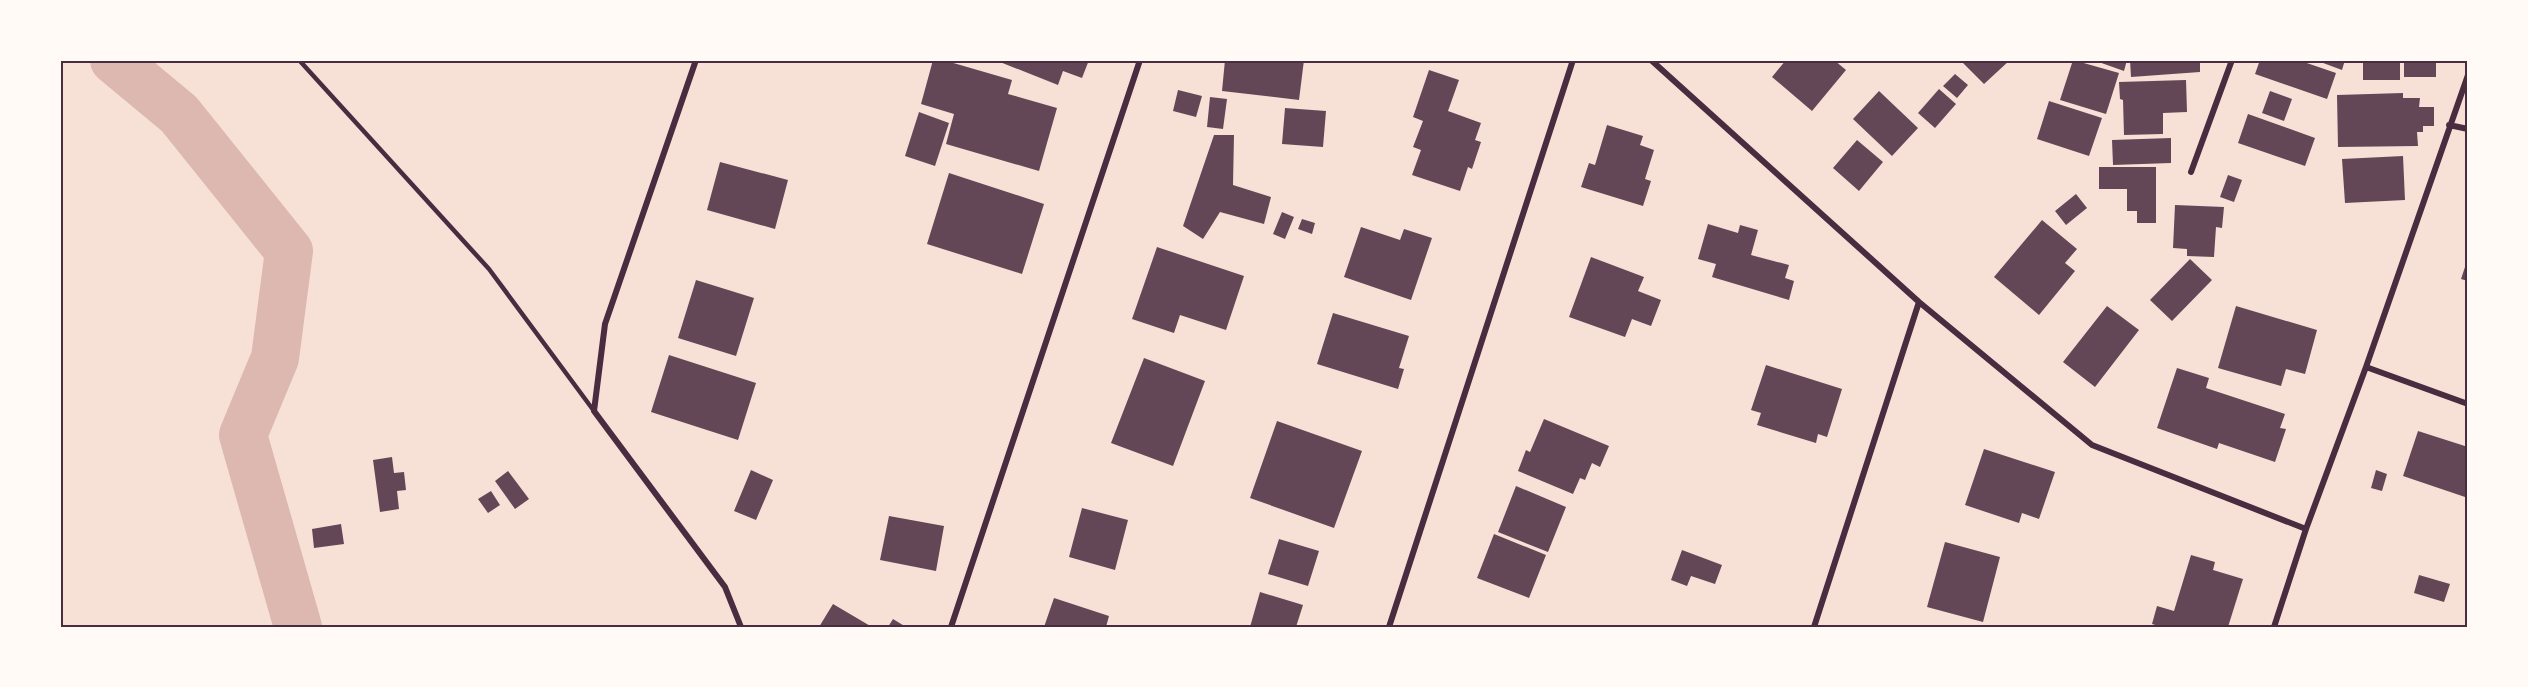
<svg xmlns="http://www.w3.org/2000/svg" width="2528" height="687" font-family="'Golos Text',sans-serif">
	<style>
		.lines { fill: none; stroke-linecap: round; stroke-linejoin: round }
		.river { stroke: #dcb8b0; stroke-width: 48 }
		.building { fill: #644757 }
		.service { stroke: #4a2c40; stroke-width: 4.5 }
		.minor { stroke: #4a2c40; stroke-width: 6 }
		.neatline { fill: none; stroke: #4a2c40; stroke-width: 2 }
	</style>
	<rect width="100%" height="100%" fill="#f7e1d7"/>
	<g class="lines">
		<path class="river" d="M114 60 179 114 289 251 275 358 243 435 298 627"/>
	</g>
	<path class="building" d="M933 60H943L1012 80 1008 94 1057 108 1039 171 946 144 954 114 921 104Z
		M995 60H1089L1082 78 1063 71 1058 85Z
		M1225 60H1304L1299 100 1222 91Z
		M1786 60H1834L1846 70 1812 111 1772 77Z
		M1960 60H2010L1984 84Z
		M2073 60 2119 73 2106 114 2060 100Z
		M2093 60H2127L2124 71Z
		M2130 60H2209V63H2200V72L2131 77Z
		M2260 60H2273L2282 63 2283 60H2298L2336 73 2327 99 2255 74Z
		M2315 60H2345L2342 70Z
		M2363 60H2400V80H2363Z
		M2404 60H2436V77H2404Z
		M1429 70 1459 80 1448 111 1481 123 1475 140 1481 142 1472 169 1468 167 1460 191 1412 175 1421 150 1413 147 1423 121 1413 117Z
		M1955 74 1968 85 1957 98 1943 86Z
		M2186 80 2187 112 2163 113V134L2124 135 2123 100 2120 99 2119 82Z
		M1939 89 1956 104 1935 128 1918 113Z
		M1178 90 1202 96 1196 117 1173 111Z
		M1879 91 1918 128 1892 156 1853 119Z
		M2270 91 2292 99 2284 121 2262 113Z
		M2403 93V98H2420L2419 107H2434V126H2423V132H2417L2418 146 2338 147 2337 95Z
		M1210 97 1227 99 1223 129 1207 127Z
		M2049 101 2102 118 2089 156 2037 139Z
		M1285 108 1326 111 1323 147 1282 144Z
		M919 112 949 123 935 166 905 156Z
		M2248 114 2315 138 2305 166 2238 143Z
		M1607 125 1643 136 1640 145 1654 150 1645 179 1651 181 1643 206 1581 187 1589 163 1595 165Z
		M1214 135H1234L1233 185 1271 197 1264 224 1220 212 1203 239 1183 226Z
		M2171 138V163L2113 165 2112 140Z
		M1857 140 1883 162 1859 191 1833 168Z
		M2403 156 2405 200 2345 203 2342 159Z
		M720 162 788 180 775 229 707 210Z
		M2099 167H2156V223H2137V211H2127V189H2099Z
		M949 173 1044 204 1022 274 927 244Z
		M2228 175 2242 180 2234 202 2220 197Z
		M2076 194 2087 208 2066 225 2055 211Z
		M2175 205 2224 207 2222 228 2216 227 2214 257 2187 256V249L2173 248Z
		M1282 212 1294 217 1285 239 1273 234Z
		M1302 219 1315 223 1312 234 1298 229Z
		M2042 220 2077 249 2065 263 2075 271 2039 315 1994 277Z
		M1708 224 1738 233 1740 225 1758 230 1751 255 1789 265 1785 278 1794 281 1789 300 1712 277 1716 264 1698 259Z
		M1361 227 1400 240 1404 229 1432 238 1411 300 1344 277Z
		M1157 247 1244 276 1226 330 1180 315 1174 333 1132 319Z
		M1591 257 1644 277 1638 291 1661 300 1651 326 1632 319 1625 337 1569 317Z
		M2468 258V281L2461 279Z
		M2190 259 2212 280 2172 321 2150 300Z
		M696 280 754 298 736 356 678 338Z
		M2107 306 2139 330 2095 387 2063 362Z
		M2236 306 2317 330 2305 374 2286 369 2281 386 2218 368Z
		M1333 313 1409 336 1399 368 1404 369 1398 389 1317 364Z
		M669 355 756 383 738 440 651 412Z
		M1144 358 1205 381 1173 466 1111 443Z
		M1766 365 1842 389 1827 437 1818 434 1816 443 1757 425 1761 413 1751 410Z
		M2177 368 2209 378 2206 388 2285 414 2280 428 2286 429 2275 462 2219 443 2217 449 2157 428Z
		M1544 419 1609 446 1600 467 1592 463 1585 480 1580 478 1573 494 1518 471 1526 450 1530 452Z
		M1277 421 1362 451 1334 528 1250 498Z
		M2418 431 2468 447V498L2403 476Z
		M1984 449 2055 472 2039 519 2022 513 2019 523 1965 505Z
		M392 457 394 473 404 472 406 490 397 491 399 509 380 512 373 460Z
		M751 470 773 480 756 520 734 511Z
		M2376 470 2387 474 2382 491 2371 488Z
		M508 471 529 499 515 509 495 481Z
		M1516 486 1566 507 1548 552 1498 532Z
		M491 491 500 505 488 513 478 499Z
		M1082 508 1128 520 1115 570 1069 557Z
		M889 516 944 526 936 571 880 560Z
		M341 524 344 544 314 548 312 529Z
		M1494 534 1546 555 1529 598 1477 578Z
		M1279 539 1319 551 1308 586 1268 574Z
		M1945 542 2000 557 1983 622 1927 607Z
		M1682 550 1722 565 1715 584 1691 576 1687 586 1671 580Z
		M2191 555 2215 562 2213 570 2243 579 2228 627H2162L2152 624 2157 606 2174 611Z
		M2419 575 2450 584 2444 602 2414 593Z
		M1260 592 1303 605 1296 627H1250Z
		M1054 598 1109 616 1106 627H1044Z
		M833 604 872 627H819Z
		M893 619 906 627H888Z"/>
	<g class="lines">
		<path class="service" d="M299 60 489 269 594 411"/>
		<path class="minor" d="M696 60 605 324 594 411 725 587 741 627
			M1651 60 1919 302 2092 445 2306 529
			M2449 125 2468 129
			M2191 172 2232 60
			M2366 367 2468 404
			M951 627 1140 60
			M1389 627 1573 60
			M1814 627 1919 302
			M2274 627 2306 529 2366 367 2468 75"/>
	</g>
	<rect width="2528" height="687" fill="none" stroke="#fffaf5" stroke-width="123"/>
	<rect x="62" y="62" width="2404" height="564" class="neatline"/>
</svg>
